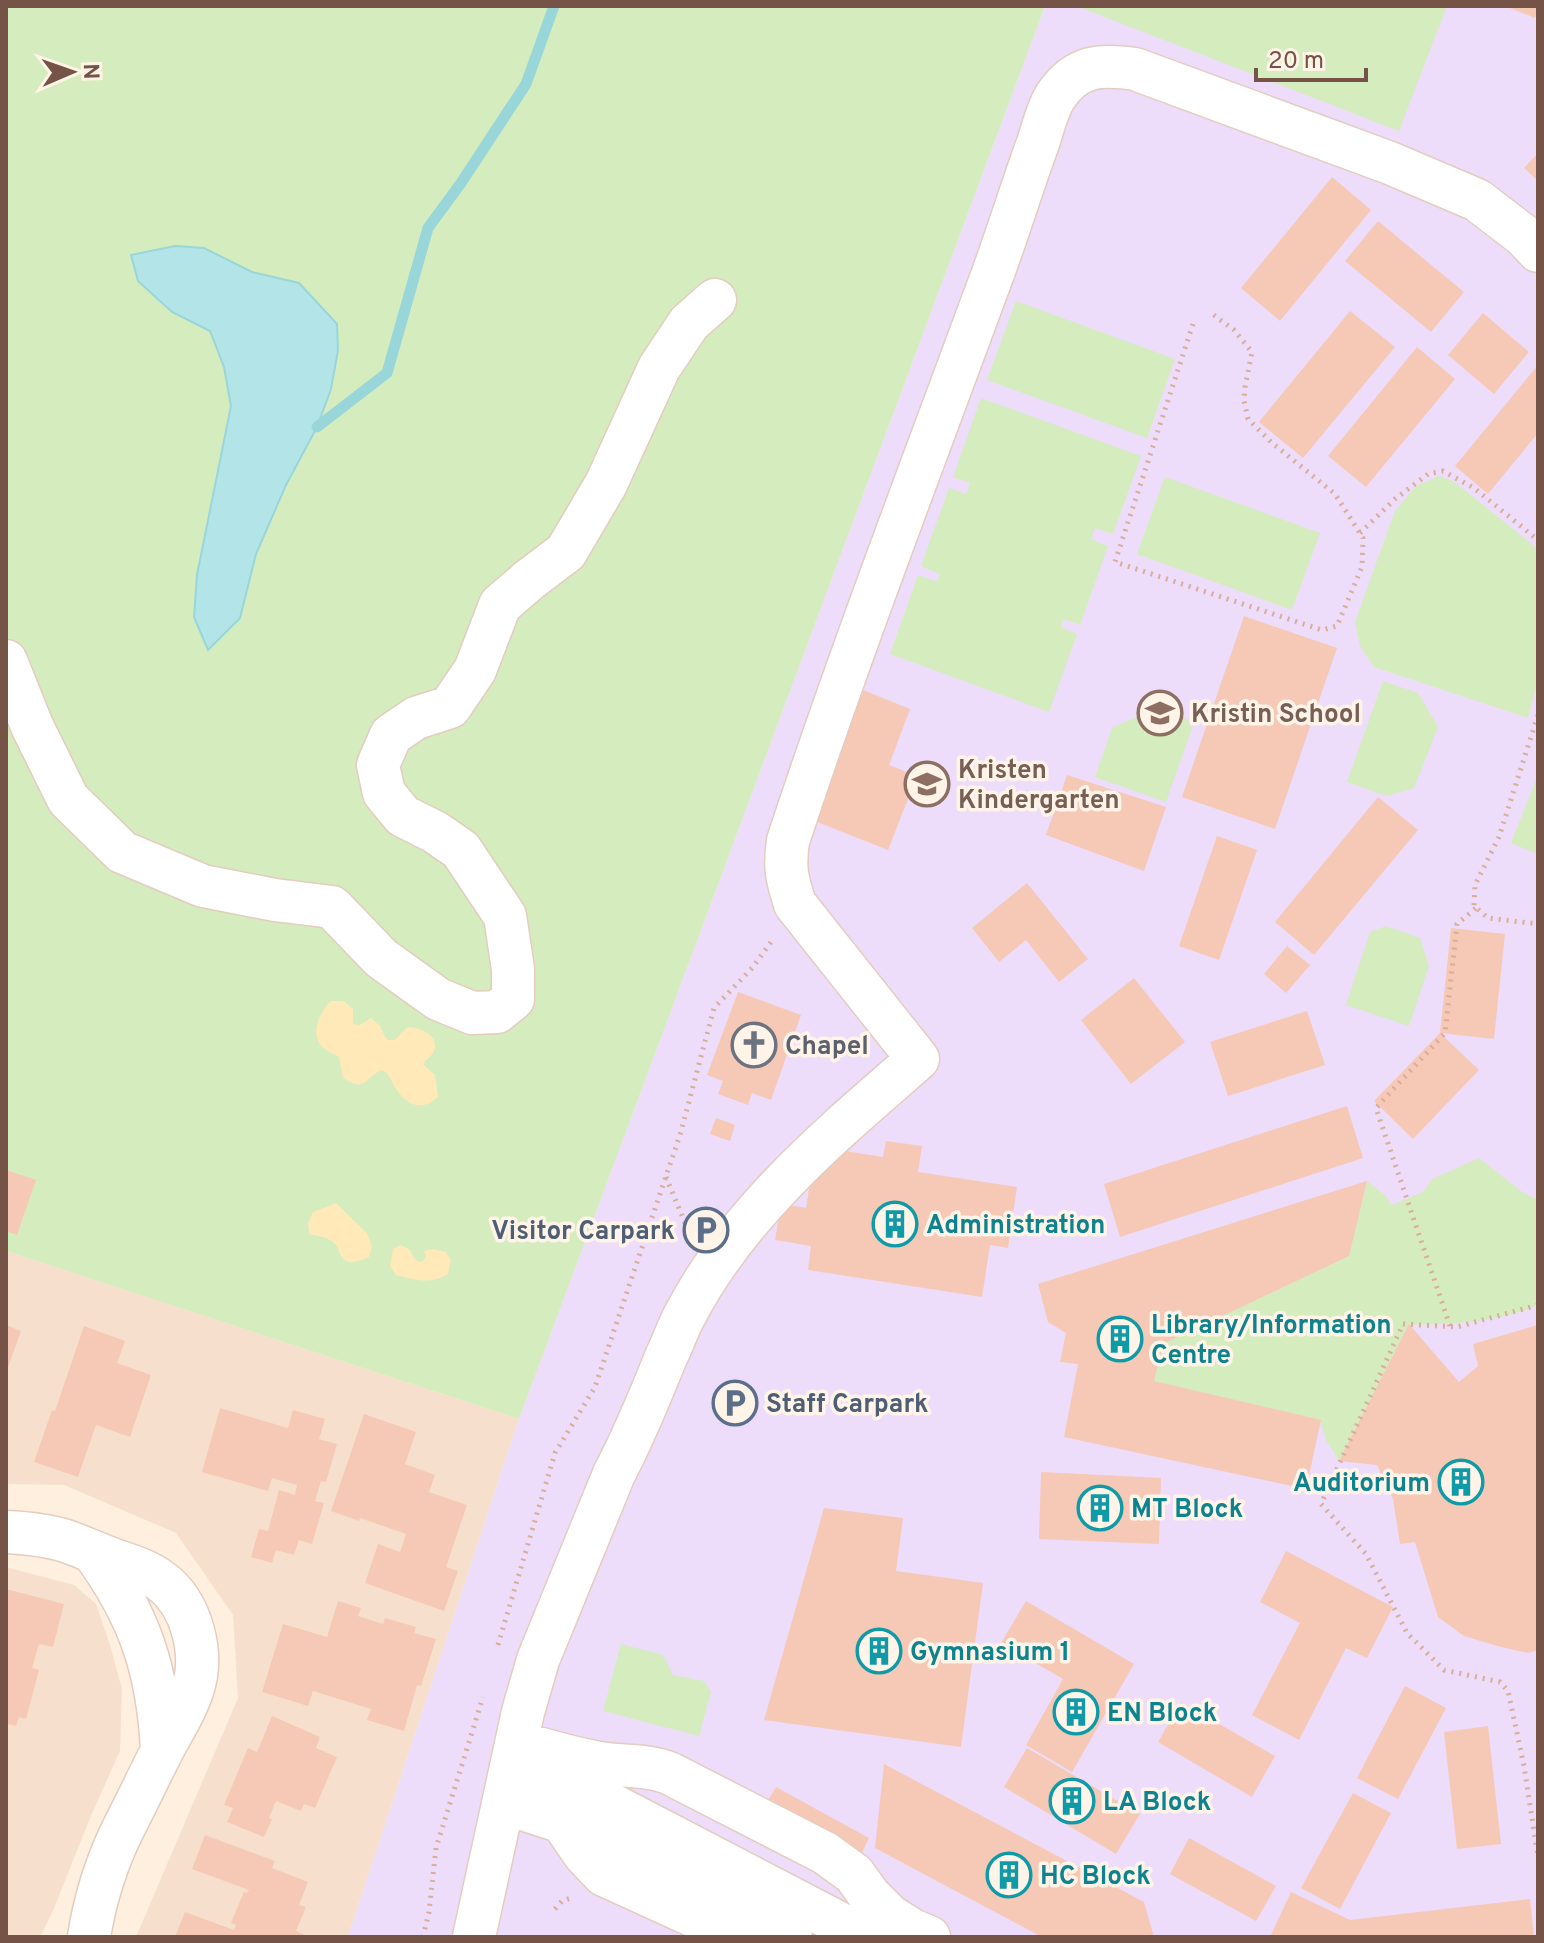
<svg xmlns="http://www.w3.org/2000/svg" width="1544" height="1943" font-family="Overpass,sans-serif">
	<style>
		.residential { fill: #f6e0cd }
		.education { fill: #edddfa }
		.green { fill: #d4ecbe }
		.sand { fill: #ffe9b8 }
		.water { fill: #b3e5e8; stroke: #99d6da; stroke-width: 2 }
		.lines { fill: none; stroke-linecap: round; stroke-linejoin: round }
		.stream { stroke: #99d6da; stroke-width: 11 }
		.building { fill: #f5c9b5 }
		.minor-casing { stroke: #e4ccbe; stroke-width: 45 }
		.path { stroke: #d9ad99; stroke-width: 5; stroke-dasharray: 2 6; stroke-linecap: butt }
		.minor { stroke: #fff; stroke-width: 42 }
		.labels { text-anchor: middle; stroke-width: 7; stroke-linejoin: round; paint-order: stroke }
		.education-label { font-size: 26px; font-weight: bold; fill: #785e54; stroke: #fff4e7; text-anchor: start }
		.worship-label { font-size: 26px; font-weight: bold; fill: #5b616d; stroke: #fff4e7; text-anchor: start }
		.culture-label { font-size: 26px; font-weight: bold; fill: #0d838f; stroke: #fff4e7; text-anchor: start }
		.service-label { font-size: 26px; font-weight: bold; fill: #4e5e75; stroke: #fff4e7; text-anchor: end }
	</style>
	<rect width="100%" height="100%" fill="#feefdf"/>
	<path class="residential" d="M6 1251 519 1419 348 1937H136L238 1698 233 1615 176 1533 64 1485 6 1484Z
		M6 1567 74 1585 96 1604 110 1645 122 1689 120 1751 90 1818 52 1913 40 1937H6Z"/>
	<path class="education" d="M1045 6H1538V1937H348L519 1419Z"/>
	<path class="green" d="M6 6H1045L519 1419 6 1251Z
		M1076 6H1447L1399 131Z
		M1016 301 1175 359 1147 438 987 380Z
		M981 398 1141 456 1113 534 1095 528 1091 539 1108 546 1080 625 1064 619 1061 627 1077 634 1049 712 890 654 918 575 937 582 940 574 921 566 949 488 966 494 970 483 953 477Z
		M1439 476 1453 481 1538 549V680L1528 718 1374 667 1360 646 1355 622 1395 511 1416 486Z
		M1165 477 1320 533 1292 610 1137 554Z
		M1383 681 1418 693 1438 727 1414 788 1387 796 1347 782Z
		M1158 707 1187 719 1192 728 1166 802 1095 777 1112 728Z
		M1538 775V854L1511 843Z
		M1386 926 1420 938 1429 966 1409 1026 1346 1005 1370 932Z
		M1479 1158 1522 1192 1538 1200V1305C1497 1323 1454 1324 1409 1325L1339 1461 1326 1440 1320 1420 1154 1381 1163 1344 1349 1256 1367 1181 1385 1195 1392 1205 1423 1192 1432 1179Z
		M621 1644 663 1655 673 1675 704 1681 711 1692 699 1736 603 1711Z"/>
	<path class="sand" d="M331 1001H344L353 1009V1023L358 1026 371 1018 380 1026 384 1035 388 1040H395L407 1027C428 1027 448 1045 425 1061L424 1065 435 1075 438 1097C421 1113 405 1104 394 1086 390 1078 390 1075 382 1070 363 1078 367 1093 343 1078L339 1057C335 1054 330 1053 326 1050 308 1037 318 1013 331 1001Z
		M336 1203 367 1233 372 1247 369 1257C358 1262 346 1267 340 1254 337 1247 341 1249 334 1243 328 1237 317 1236 309 1234L308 1223 313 1212Z
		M401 1245 410 1250 415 1260 422 1262 426 1257 424 1251 433 1249 446 1252 451 1260 448 1274C430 1285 415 1280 396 1275L390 1266 393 1249Z"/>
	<path class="water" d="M175 246 204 248 252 272 299 283 337 324 338 350 331 389 317 427 286 485 256 554 240 618 208 650 194 617 197 575 231 406 224 367 210 331 172 312 138 281 131 255Z"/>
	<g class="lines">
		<path class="stream" d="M317 427 387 373 428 228 461 183 526 84 554 6"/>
	</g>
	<path class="building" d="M1505 6H1538V9L1535 18Z
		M1538 153V181L1524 168Z
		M1332 177 1371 210 1280 321 1241 288Z
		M1378 221 1464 292 1431 332 1345 261Z
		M1350 311 1395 347 1303 458 1259 422Z
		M1483 313 1529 352 1494 394 1448 355Z
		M1417 347 1455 379 1366 487 1328 456Z
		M1538 365V433L1488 494 1455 466Z
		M1244 616 1337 648 1275 829 1182 797Z
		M863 690 910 709 889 765 917 776 888 850 812 820Z
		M1067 775 1166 807 1144 871 1046 835Z
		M1378 797 1418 830 1314 955 1275 922Z
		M1217 836 1257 850 1219 960 1179 946Z
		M1027 883 1088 959 1059 982 1026 940 999 962 972 928Z
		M1451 928 1505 934 1494 1039 1440 1033Z
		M1287 946 1310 965 1286 993 1264 974Z
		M1134 978 1185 1042 1131 1084 1081 1020Z
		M738 992 801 1015 771 1100 752 1093 748 1105 718 1094 723 1081 707 1075Z
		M1307 1011 1325 1065 1228 1096 1210 1042Z
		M1440 1033 1479 1070 1413 1139 1374 1101Z
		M1347 1106 1363 1158 1120 1237 1104 1184Z
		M716 1118 735 1125 730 1141 710 1134Z
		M886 1141 922 1146 918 1172 1017 1187 1008 1248 990 1245 982 1297 808 1270 811 1246 775 1240 781 1204 806 1208 813 1165 826 1148 883 1157Z
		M6 1170 36 1180 17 1235 6 1231Z
		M1367 1181 1349 1256 1163 1344 1154 1381 1321 1420 1306 1489 1064 1437 1078 1364 1060 1362 1066 1333 1048 1322 1038 1284Z
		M1409 1324 1459 1382 1478 1366 1473 1344 1538 1325V1650L1528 1653 1501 1647 1464 1636 1438 1617 1415 1542 1400 1544 1393 1499 1377 1465 1339 1461Z
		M6 1325 21 1331 6 1373Z
		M84 1326 125 1341 117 1363 151 1375 130 1437 96 1425 78 1477 34 1462 52 1410 55 1411Z
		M220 1408 288 1428 293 1410 325 1419 319 1439 337 1444 326 1482 321 1481 315 1501 324 1503 312 1544 299 1540 294 1555 276 1550 272 1563 251 1557 259 1529 268 1531 279 1490 295 1495 297 1485 272 1478 268 1491 202 1472Z
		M364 1414 416 1432 405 1464 435 1475 429 1492 467 1505 446 1567 458 1571 444 1611 365 1583 378 1544 400 1552 406 1534 360 1518 359 1521 331 1511Z
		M1041 1472 1161 1478 1159 1544 1039 1539Z
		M824 1508 903 1518 896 1571 983 1583 961 1747 764 1720Z
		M1286 1551 1393 1607 1367 1658 1346 1648 1299 1740 1252 1715 1300 1623 1260 1602Z
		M6 1589 64 1604 53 1647 39 1644 32 1668 39 1670 26 1719 19 1717 16 1726 6 1724Z
		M338 1601 361 1608 358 1616 383 1624 385 1618 416 1627 414 1633 436 1639 421 1686 417 1685 404 1731 367 1720 371 1709 313 1691 308 1706 262 1692 283 1624 327 1637Z
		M1026 1601 1134 1664 1072 1772 1026 1745 1063 1679 1001 1643Z
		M1405 1686 1446 1708 1398 1799 1357 1778Z
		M1181 1702 1275 1756 1252 1797 1158 1742Z
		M272 1716 320 1737 316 1748 337 1757 315 1808 304 1804 301 1811 276 1801 269 1818 272 1819 264 1837 227 1822 233 1808 224 1805 248 1748 257 1752Z
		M1488 1726 1501 1844 1457 1849 1444 1732Z
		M1027 1748 1140 1814 1116 1854 1004 1787Z
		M884 1764 1144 1902 1154 1937H1042L875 1848Z
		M776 1787 869 1838 859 1859 764 1807Z
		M1353 1793 1391 1813 1340 1909 1301 1888Z
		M205 1835 275 1861 272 1868 308 1882 299 1905 306 1907 296 1931 310 1937H175L185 1912 234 1930 236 1925 231 1923 244 1892 247 1893 249 1890 192 1869Z
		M1189 1838 1276 1886 1256 1921 1170 1874Z
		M1291 1892 1350 1920 1530 1899 1534 1937H1270Z"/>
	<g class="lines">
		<g class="minor-casing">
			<path id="minor" d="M6 661 32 726 68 799 122 852 203 886 275 900 332 907 381 958 438 999 472 1013 497 1012 513 999V969L505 916 461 850 435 832 403 816 384 793 378 765 391 735 416 718 450 707 475 670 500 605 529 580 566 552 606 484 659 368 689 323 715 300
				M6 1532C26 1533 47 1535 66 1541 83 1547 100 1555 117 1561 132 1566 148 1571 161 1581 192 1604 205 1655 192 1691 185 1713 172 1731 162 1751 149 1776 137 1802 124 1827 107 1861 95 1899 89 1937
				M93 1552C140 1616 158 1671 162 1750
				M517 1742C544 1750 571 1758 599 1763 622 1767 646 1764 669 1773L825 1853 854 1874 869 1895 890 1916 912 1930 929 1937
				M511 1772 605 1801 866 1937
				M504 1803 597 1833 791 1930
				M563 1823 584 1854 604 1875 740 1937
				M474 1937 523 1712 538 1660 614 1474C634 1436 650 1397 666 1357 673 1343 678 1327 686 1313 740 1210 832 1134 918 1059L795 904C787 879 784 868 788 841 849 656 919 474 986 292 1005 243 1020 192 1038 143 1043 128 1047 110 1055 97 1076 65 1100 64 1135 69L1390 163 1477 200 1524 236 1538 251"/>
		</g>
		<path class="path" d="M1193 324 1115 562 1322 630 1337 626 1362 567 1363 538 1335 494 1271 442 1248 419 1244 401 1245 387 1252 352 1234 330 1211 313
			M1360 533 1395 499 1428 474 1443 471 1474 488 1538 540
			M1538 715 1499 837 1475 885 1474 906 1488 918 1538 924
			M666 1177 690 1235
			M1538 1305 1457 1327 1403 1324 1321 1504 1366 1554 1407 1633 1444 1670 1500 1682 1508 1691 1524 1766 1538 1857
			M1450 1326 1376 1108 1445 1033 1457 924 1476 908
			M498 1645 555 1453 595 1387 666 1176 680 1135 714 1008 753 967 773 939
			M555 1909 562 1901 571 1898
			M423 1937 429 1912 436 1848 483 1697"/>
		<use href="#minor" class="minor"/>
	</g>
	<defs>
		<g id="school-ring" transform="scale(2.3)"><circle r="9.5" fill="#fff4e7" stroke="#8d6e63" stroke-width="1.5"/><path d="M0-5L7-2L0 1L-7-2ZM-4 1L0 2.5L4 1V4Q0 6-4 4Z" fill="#8d6e63"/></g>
		<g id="church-ring" transform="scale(2.3)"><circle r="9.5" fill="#fff4e7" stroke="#6b7280" stroke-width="1.5"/><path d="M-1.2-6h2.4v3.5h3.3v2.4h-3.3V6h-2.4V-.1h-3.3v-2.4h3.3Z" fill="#6b7280"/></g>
		<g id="building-ring" transform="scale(2.3)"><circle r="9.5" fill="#fff4e7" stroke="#0f9aa8" stroke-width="1.5"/><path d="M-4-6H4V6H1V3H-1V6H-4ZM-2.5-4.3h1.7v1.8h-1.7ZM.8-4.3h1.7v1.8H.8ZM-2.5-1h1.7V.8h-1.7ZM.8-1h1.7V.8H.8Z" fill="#0f9aa8"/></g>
		<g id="parking-ring" transform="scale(2.3)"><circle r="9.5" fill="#fff4e7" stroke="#5c6f8a" stroke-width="1.5"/><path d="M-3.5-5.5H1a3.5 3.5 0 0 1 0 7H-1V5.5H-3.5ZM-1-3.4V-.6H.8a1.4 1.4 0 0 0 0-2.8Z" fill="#5c6f8a"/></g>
	</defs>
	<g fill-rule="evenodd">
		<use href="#school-ring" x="1160" y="713"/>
		<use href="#school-ring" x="927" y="784"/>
		<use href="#church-ring" x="754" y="1045"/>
		<use href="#building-ring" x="895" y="1224"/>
		<use href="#parking-ring" x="706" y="1230"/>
		<use href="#building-ring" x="1120" y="1339"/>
		<use href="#parking-ring" x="735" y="1403"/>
		<use href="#building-ring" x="1461" y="1482"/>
		<use href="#building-ring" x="1100" y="1508"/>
		<use href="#building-ring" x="879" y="1651"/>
		<use href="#building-ring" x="1076" y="1712"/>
		<use href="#building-ring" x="1072" y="1801"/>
		<use href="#building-ring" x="1009" y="1875"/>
	</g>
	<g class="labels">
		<g class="education-label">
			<text x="1191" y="722">Kristin School</text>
			<text x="958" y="778">Kristen<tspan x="958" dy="30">Kindergarten</tspan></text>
		</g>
		<g class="worship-label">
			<text x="785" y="1054">Chapel</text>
		</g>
		<g class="culture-label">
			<text x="926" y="1233">Administration</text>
			<text x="1151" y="1333">Library/Information<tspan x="1151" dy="30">Centre</tspan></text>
			<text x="1430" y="1491" text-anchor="end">Auditorium</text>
			<text x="1131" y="1517">MT Block</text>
			<text x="910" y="1660">Gymnasium 1</text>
			<text x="1107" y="1721">EN Block</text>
			<text x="1103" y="1810">LA Block</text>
			<text x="1040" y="1884">HC Block</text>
		</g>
		<g class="service-label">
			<text x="675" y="1239">Visitor Carpark</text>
			<text x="766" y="1412" text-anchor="start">Staff Carpark</text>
		</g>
	</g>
	<rect width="1544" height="1943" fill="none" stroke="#755346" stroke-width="16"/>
	<g transform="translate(72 72) rotate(88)" stroke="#fff4e7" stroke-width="6" paint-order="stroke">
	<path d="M0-6L14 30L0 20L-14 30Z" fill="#755346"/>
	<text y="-12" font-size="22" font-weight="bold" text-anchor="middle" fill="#755346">N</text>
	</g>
	<path d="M1256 68v12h110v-12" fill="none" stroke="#755346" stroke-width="4"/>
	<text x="1268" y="68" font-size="24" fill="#755346" stroke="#fff4e7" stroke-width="6" paint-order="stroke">20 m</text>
</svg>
